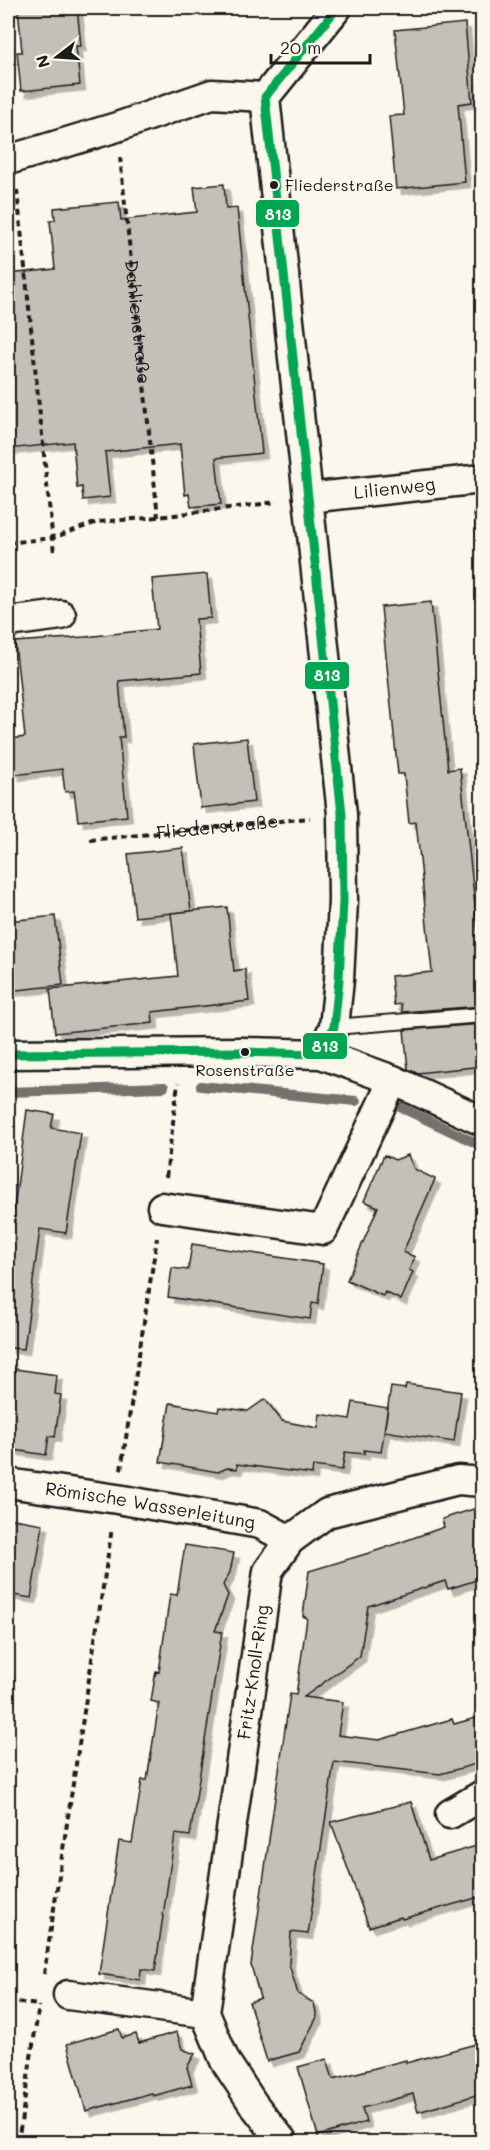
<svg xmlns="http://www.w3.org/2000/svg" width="490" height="2150" font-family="Mali,sans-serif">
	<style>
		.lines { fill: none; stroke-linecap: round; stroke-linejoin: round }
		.stream { stroke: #74726e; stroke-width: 10 }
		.building { fill: #c3c0b8; stroke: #1c1c1c; stroke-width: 1.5; filter: url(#shadow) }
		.service-casing { stroke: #1c1c1c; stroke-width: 18 }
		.minor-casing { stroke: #1c1c1c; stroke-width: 33 }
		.path { stroke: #1c1c1c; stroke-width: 4; stroke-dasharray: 6 4.5; stroke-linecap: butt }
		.service { stroke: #fbf7ec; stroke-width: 14 }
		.minor { stroke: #fbf7ec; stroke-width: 28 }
		.bus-1-casing { stroke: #fbf7ec; stroke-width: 14 }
		.bus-1 { stroke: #00a651; stroke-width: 9 }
		.bus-dot { fill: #1c1c1c; stroke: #fbf7ec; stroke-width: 2 }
		.labels { text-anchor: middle; stroke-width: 5; stroke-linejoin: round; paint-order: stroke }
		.bus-label { font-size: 16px; fill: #1c1c1c; stroke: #fbf7ec; text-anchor: start }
		.street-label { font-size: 18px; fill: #1c1c1c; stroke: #fbf7ec }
		.line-badge { stroke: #fbf7ec; stroke-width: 2 }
		.badge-label { font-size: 16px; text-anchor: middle; font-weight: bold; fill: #fff }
	</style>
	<defs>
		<filter id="shadow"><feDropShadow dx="5.5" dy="5.5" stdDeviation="0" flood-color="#0004"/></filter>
	</defs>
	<rect width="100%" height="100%" fill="#fbf7ec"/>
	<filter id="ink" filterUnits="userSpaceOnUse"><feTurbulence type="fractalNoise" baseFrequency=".0167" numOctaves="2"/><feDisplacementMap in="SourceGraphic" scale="12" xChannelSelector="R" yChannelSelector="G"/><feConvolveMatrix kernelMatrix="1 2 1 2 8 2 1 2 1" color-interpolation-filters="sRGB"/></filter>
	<g filter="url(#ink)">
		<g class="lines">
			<path class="stream" d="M201 1086 356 1101
				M8 1092 164 1087
				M398 1106 482 1146"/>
		</g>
		<path class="building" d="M18 8H77L81 46H76L80 85 21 91 17 52H22Z
			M465 23 472 102 458 104 465 182 396 189 389 116 404 115 395 30Z
			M224 184 226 209 237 208 262 453 216 458 221 504 191 507 189 494 185 495 180 444 105 452 110 497 83 500 82 487 77 488 73 442 8 449V274L55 269 50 221 55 220 54 208 119 202 121 220 197 212 194 187Z
			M207 574 211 618 196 619 201 673 119 681 124 737H119L127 816 78 821 74 791 65 792 62 769 14 775 10 739 25 737 15 642 85 637 157 629 152 579Z
			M431 602 448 770 460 768 483 978V1006L402 1012 401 1004 394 1005 391 976 432 972 416 822 409 823 404 774H398L381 607Z
			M247 738 254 802 201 808 194 744Z
			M183 848 191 911 135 917 128 854Z
			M227 907 234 971 245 969 249 1001 152 1012 153 1023 55 1033 50 989 178 976 171 913Z
			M55 916 63 985 8 991V921Z
			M483 1024V1066L417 1073 408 1069 404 1030Z
			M27 1110 54 1114 51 1128 81 1133 66 1233 40 1229 24 1349 8 1348V1209L14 1210Z
			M384 1155 395 1160 408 1155 414 1169 435 1179 403 1252 415 1257 409 1270 413 1272 401 1300 385 1292 383 1296 347 1280 378 1207 364 1201Z
			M192 1244 323 1264 318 1304 312 1303 310 1319 168 1297 172 1268 188 1270Z
			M8 1368 57 1375 55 1394 61 1395 55 1437 49 1436 46 1455 8 1449Z
			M406 1384 461 1392 454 1442 384 1431 391 1387 405 1389Z
			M265 1399 282 1421 318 1428 320 1414 350 1419 353 1402 388 1408 381 1452 364 1450V1454L345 1452 342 1470 313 1466 312 1474 237 1464V1469L227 1468 218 1472 160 1462 170 1403 218 1412 219 1407 248 1411Z
			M483 1506V1578L448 1589 445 1581 368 1606 360 1656 304 1697 343 1702 338 1735 379 1740 452 1719 454 1724 483 1716V1762L440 1774 334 1762 308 1934 291 1932 289 1964 298 1994 314 2003 317 2017 299 2052 267 2061 249 2002 261 1998H260L251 1965 290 1694 296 1695 307 1618 303 1616 309 1571 379 1550 444 1527 442 1519Z
			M8 1518 43 1524 31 1598 8 1594Z
			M185 1545 234 1553 230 1572 223 1585 228 1595 215 1631 222 1632 190 1836 175 1834 155 1971 141 1969 140 1980 99 1974 119 1841 132 1843 142 1780H147L159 1703 151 1701 156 1671 159 1672 170 1594 177 1595Z
			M411 1802 429 1860 483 1844V1896L402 1919 401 1917 369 1927 331 1822Z
			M119 2029 122 2038 136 2034 139 2043 177 2032 182 2049 195 2054 187 2067 192 2085 153 2096 152 2093 86 2111 67 2044Z
			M483 2042V2093L418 2112 413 2094 362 2108 366 2122 318 2136 298 2067 327 2059 333 2079 406 2060V2063Z"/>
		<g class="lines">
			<g class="service-casing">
				<path id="service" d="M334 1027 482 1015"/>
			</g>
			<g class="minor-casing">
				<g id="minor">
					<path d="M8 160 117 127 212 94 265 97"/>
					<path id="s3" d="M308 498 482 479"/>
					<path d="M8 622 61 615"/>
					<path d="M8 1054 242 1052 321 1054 393 1080 482 1121"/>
					<path d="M321 1054 334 1027 339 980 343 901 342 814 265 97 337 8"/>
					<path d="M162 1207 323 1230 393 1080"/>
					<path id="s4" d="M8 1483 117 1499 260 1524 290 1540"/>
					<path d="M450 1814 482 1795"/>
					<path d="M68 1995 205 2013"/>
					<path id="s5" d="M283 2142 254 2105 225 2061 205 2013 268 1571 290 1540 327 1513 458 1480 482 1482"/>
				</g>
			</g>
			<g class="path">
				<path id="s1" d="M120 157 158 517"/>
				<path d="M17 190 54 553"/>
				<path d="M475 511 482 579"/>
				<path d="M8 543 52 538 98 522 158 517 277 502"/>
				<path id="s2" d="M90 840 310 818"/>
				<path d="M166 1177 178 1083"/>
				<path d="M121 1470 157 1238"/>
				<path d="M44 1974 112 1528"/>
				<path d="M8 2001 39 2005"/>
				<path d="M18 2142 39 2006"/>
			</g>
			<use href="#service" class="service"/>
			<use href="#minor" class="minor"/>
			<g class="bus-1-casing">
				<path id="bus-1" d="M8 1054 242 1052 321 1054 334 1027 339 980 343 901 342 814 265 97 337 8"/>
			</g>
			<use href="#bus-1" class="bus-1"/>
		</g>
	</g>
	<g class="bus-dot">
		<circle cx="274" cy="185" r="5"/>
		<circle cx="245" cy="1052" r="5"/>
	</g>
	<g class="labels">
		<g class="bus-label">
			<text x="285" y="191">Fliederstraße</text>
			<text x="245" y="1076" text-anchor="middle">Rosenstraße</text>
		</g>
		<g class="street-label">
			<text dy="6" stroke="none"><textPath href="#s1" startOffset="166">Dahlienstraße</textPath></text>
			<text dy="6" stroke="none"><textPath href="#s3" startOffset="87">Lilienweg</textPath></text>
			<text dy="6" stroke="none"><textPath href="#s2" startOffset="128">Fliederstraße</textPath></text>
			<text dy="6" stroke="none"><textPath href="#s4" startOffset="144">Römische Wasserleitung</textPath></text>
			<text dy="6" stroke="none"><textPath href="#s5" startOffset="496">Fritz-Knoll-Ring</textPath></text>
		</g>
	</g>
	<g class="line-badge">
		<rect x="255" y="199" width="45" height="29" rx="6" fill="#00a651"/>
		<rect x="304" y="661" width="46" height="29" rx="6" fill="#00a651"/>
		<rect x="302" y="1032" width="46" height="28" rx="6" fill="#00a651"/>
	</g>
	<g class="badge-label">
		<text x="278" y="220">813</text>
		<text x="327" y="681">813</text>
		<text x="325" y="1052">813</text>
	</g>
	<rect width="490" height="2150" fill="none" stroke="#fbf7ec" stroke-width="30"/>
	<rect x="15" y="15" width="460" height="2120" fill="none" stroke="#1c1c1c" stroke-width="2" filter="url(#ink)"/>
	<g transform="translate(57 57) rotate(253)" stroke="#fbf7ec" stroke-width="4.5" paint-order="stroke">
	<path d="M0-4.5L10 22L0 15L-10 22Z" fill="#1c1c1c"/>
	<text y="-9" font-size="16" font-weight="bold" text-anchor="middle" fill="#1c1c1c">N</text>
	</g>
	<path d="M271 54v9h99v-9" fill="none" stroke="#1c1c1c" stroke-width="3"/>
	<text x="280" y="54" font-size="18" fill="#1c1c1c" stroke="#fbf7ec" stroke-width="4.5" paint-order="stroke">20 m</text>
</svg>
